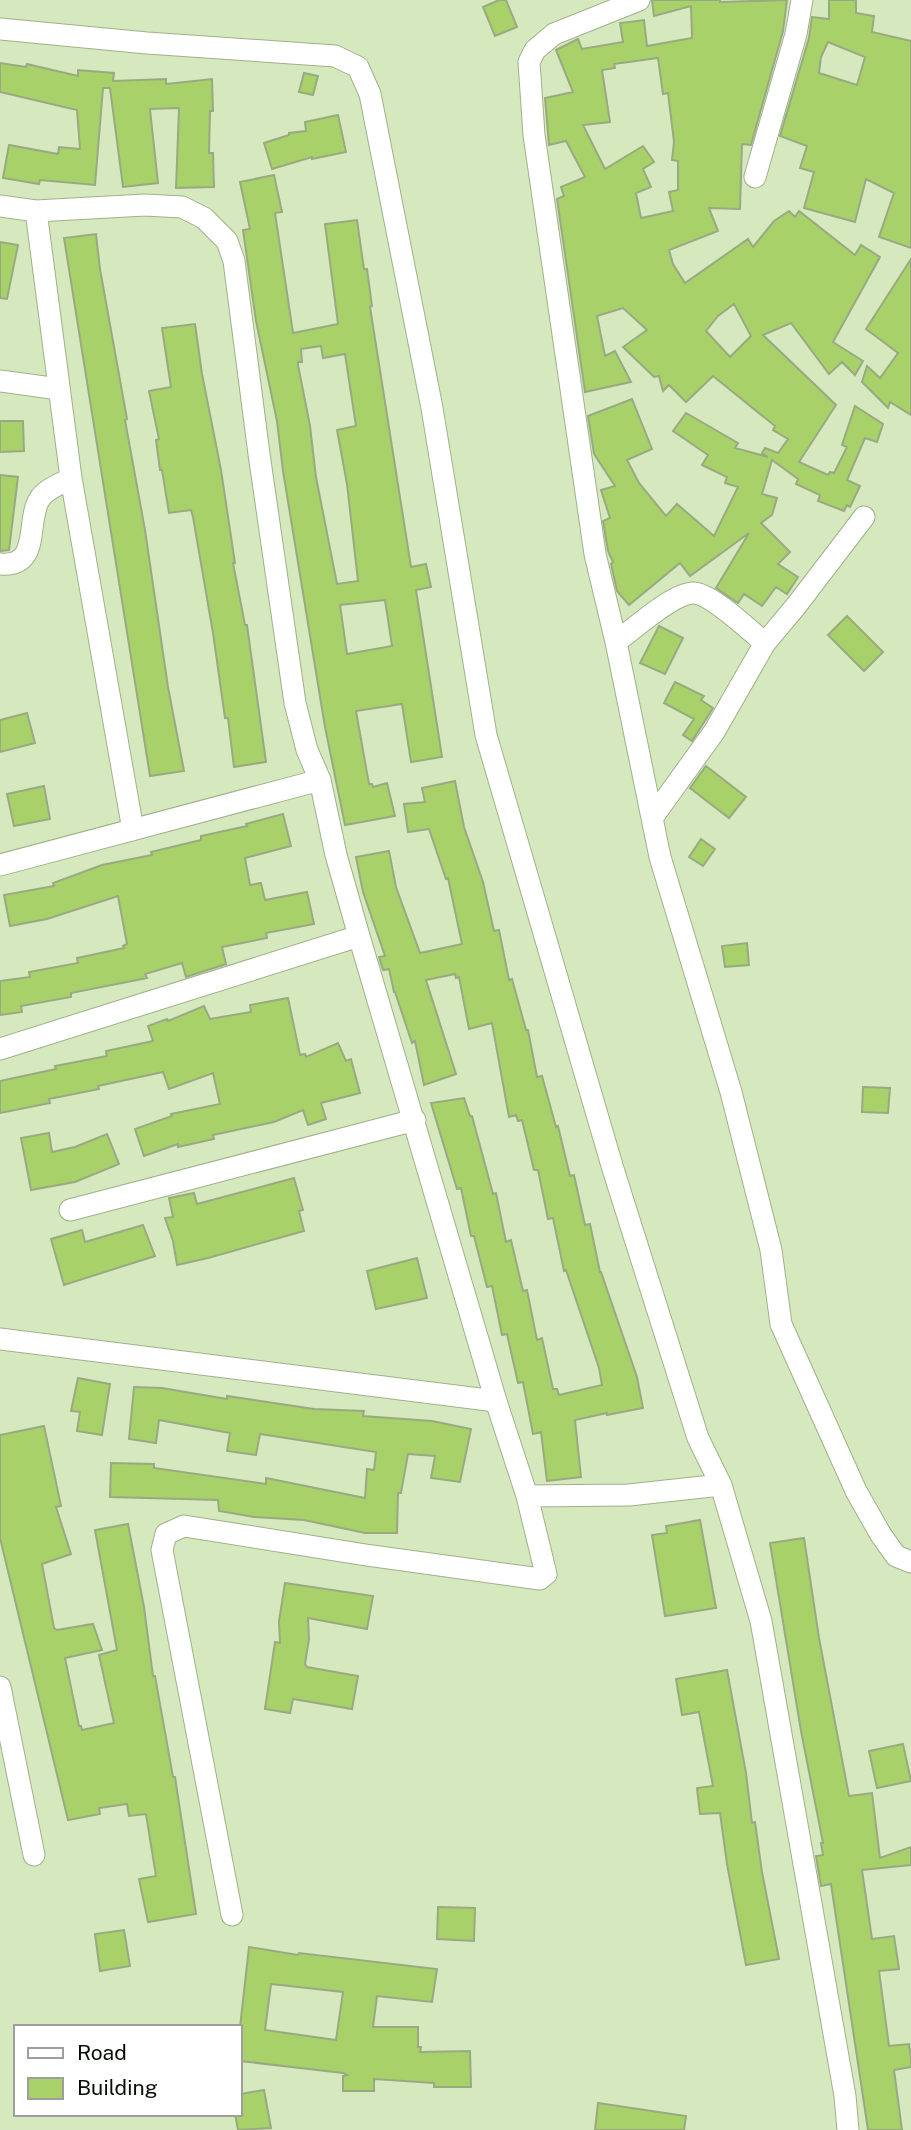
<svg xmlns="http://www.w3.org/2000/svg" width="911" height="2130" font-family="'Public Sans',sans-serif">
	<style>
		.building { fill: #a9d169; stroke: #98aa81; stroke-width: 2; fill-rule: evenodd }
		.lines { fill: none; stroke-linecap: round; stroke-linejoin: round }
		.minor-casing { stroke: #9fb188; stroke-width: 23 }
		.minor { stroke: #fff; stroke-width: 21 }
	</style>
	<rect width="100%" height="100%" fill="#d6e9be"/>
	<path class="building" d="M499 0H506L517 27 495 36 483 7Z
		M652 0H720V2L787 0 783 31 751 145 742 144 740 209 709 208 718 231 669 250 673 264 685 283 748 239 753 247 774 221 789 211 795 217 799 211 855 255 861 245 880 257 833 342 863 361 855 375 842 362 829 374 791 323 763 335 836 405 799 462 828 475 830 472 834 473 847 447 842 445 855 406 883 424 877 442 865 438 847 480 860 486 850 507 847 505 844 511 818 501 820 495 796 484 798 479 772 460 762 494 777 498 772 515 761 523 790 552 778 564 798 577 787 594 776 587 762 606 744 594 738 603 716 588 749 533 690 576 680 563 629 605 617 591 611 564 613 562 608 551 603 521 610 518 601 490 615 486 594 454 588 416 632 399 652 449 627 460 639 483 666 516 677 504 714 536 738 487 725 483 727 477 702 465 708 455 673 431 686 413 738 443 735 448 768 457 762 453 765 448 778 453 788 439 773 430 775 426 713 376 686 402 669 385 663 391 659 376 654 377 623 347 647 330 623 308 597 316 605 356 615 351 631 382 585 392 557 199 564 196 561 187 585 177 566 141 549 145 545 98 573 92 556 50 578 39 582 49 623 42 620 23 644 20 647 46 692 38 691 6 654 16ZM658 58 663 94 668 93 674 142 672 160 678 161V190L669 192 673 211 641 218 636 193 651 187 643 169 654 162 643 146 605 169 583 125 610 122 602 70 615 68 614 64ZM734 304 751 336 730 357 706 331 718 316Z
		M829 0H856V13L874 16 872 32 911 41V248L879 237 894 193 866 179 855 222 804 208 814 172 800 168 807 146 780 136 809 38 812 17 829 19ZM828 42 865 57 857 85 819 73 821 57Z
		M0 63 26 67 27 64 78 76V70L114 73 113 81 166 79V84L212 79 213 111H210L209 153H213L214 187 176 188 179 108 150 109 158 183 123 187 110 88H103L95 185 40 180 39 184 3 178 9 145 58 154 59 147 80 149 77 110 0 92Z
		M304 73 318 76 313 95 299 92Z
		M338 115 346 152 312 159V157L272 169 264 143 289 135V133L306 131 305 122Z
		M274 175 282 212 275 213 293 333 338 324 325 224 357 220 364 269H367L372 306 370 307 411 567 426 564 431 587 416 590 442 757 411 762 402 704 356 711 369 784H372L373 787 387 783 395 816 345 825 325 727 283 471 277 421 256 321 243 230 250 229 240 182ZM321 346 323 358 345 354 356 426 337 430 347 484 358 581 337 584 316 477 310 426 298 365V362H302L301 349ZM385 600 392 646 347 654 340 605Z
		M96 234 100 269 127 419 125 420 145 530 168 687 184 771 150 776 64 238Z
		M0 242 18 245 7 299 0 298Z
		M911 259V415L890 402 888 408 862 382 867 366 880 378 898 353 866 329Z
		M195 324 202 374 221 470 235 563H233L245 625H247L266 762 234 767 228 718H225L213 633 193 517 191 510 169 513 162 470H160L156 440 159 439 149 391 171 387 162 328Z
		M0 421H23L24 451 0 452Z
		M0 475 18 477 9 550 0 551Z
		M847 616 883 652 864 671 828 635Z
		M659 626 683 638 665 674 640 663Z
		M675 682 704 696 701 700 713 708 692 741 683 735 694 719 664 703Z
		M27 713 35 743 0 752V720Z
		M706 766 746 797 729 818 690 788Z
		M455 781 464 827 483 882 494 931 499 930 509 980 512 979 526 1030H528L537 1077 542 1076 556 1127 558 1126 570 1176 574 1175 585 1225 590 1224 600 1272H601L637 1377 643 1408 607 1415V1413L575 1420 581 1477 547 1481 541 1432 533 1434 523 1382 518 1383 507 1334 502 1335 492 1286 487 1287 474 1236H471L461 1188 457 1189 431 1103 464 1098 470 1116H472L493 1194 496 1193 506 1242 511 1240 523 1291 527 1290 537 1340 542 1338 553 1389H557L559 1395 602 1385 599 1368 566 1270 564 1271 553 1218 548 1219 538 1170H534L522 1120 518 1121 516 1115 509 1117 492 1023 469 1029 459 977 456 978 455 974 426 980 456 1074 424 1085 415 1041 412 1043 395 992H394L389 969 383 970 379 957 385 956 363 892 356 857 389 851 396 887 420 953 462 944 448 878 446 879 429 829 408 832 404 804 425 802 422 788Z
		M44 786 50 819 14 826 7 794Z
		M283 814 291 846 245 858 250 885 261 883 265 900 307 892 314 924 266 933 267 938 222 947 226 964 186 977 182 963 145 974 147 978 71 993V997L21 1006 22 1012 0 1015V981L30 977 29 972 78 963 77 958 124 948 123 946 127 944 118 896 47 919 10 926 4 895 54 886 53 883 102 865 152 855 151 852 201 840V836L247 826 246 824Z
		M701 839 715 849 703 866 689 857Z
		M747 943 749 965 725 967 722 946Z
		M288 998 300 1055 305 1054 306 1057 338 1043 346 1061 351 1059 360 1093 321 1103 326 1119 308 1125 303 1110 274 1122 213 1135 214 1139 178 1147V1144L144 1156 135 1129 172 1116 171 1114 220 1104 213 1073 169 1089 163 1072 98 1086 99 1089 49 1099 50 1103 0 1113V1081L56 1069 55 1066 107 1056 106 1051 153 1041 148 1026 167 1019 168 1021 204 1006 210 1019 251 1012 250 1005Z
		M863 1087 890 1088 888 1113 862 1112Z
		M49 1133 52 1152 75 1147 107 1134 119 1164 75 1182 31 1190 21 1138Z
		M294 1178 303 1210 299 1211 304 1231 208 1258 177 1265 173 1241 165 1218 173 1217 169 1198 194 1193 197 1204Z
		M143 1225 155 1256 64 1285 51 1239 82 1230 85 1242Z
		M417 1258 427 1298 376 1309 367 1271Z
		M78 1378 110 1384 102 1435 77 1431 80 1412 71 1411Z
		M134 1387 162 1388 227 1399V1396L314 1409 364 1411 363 1416 432 1421 471 1429 460 1482 431 1478 435 1456 408 1454 401 1493H398L397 1533H365L304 1520 254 1517 219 1511 218 1500 110 1497 111 1463 154 1464V1468L266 1484V1478L365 1498 367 1469 374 1470 376 1452 260 1434 256 1455 227 1451 230 1433 159 1420 156 1443 129 1439Z
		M44 1426 61 1506 56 1507 71 1554 42 1564 54 1628 57 1630 93 1624 102 1650 65 1658 79 1726H81L82 1730 114 1723 99 1655 117 1650 95 1530 128 1524 144 1607 153 1676H155L173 1777H175L196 1914 148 1922 139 1879 156 1876 146 1814 129 1816 127 1804 99 1808 100 1814 68 1820 0 1538V1435Z
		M700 1520 716 1608 665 1616 652 1535 667 1533 666 1526Z
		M804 1538 819 1638 849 1796 872 1793 880 1858 911 1847V1865L862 1870 872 1939 894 1936 899 1969 879 1971 889 2046 909 2044 911 2058V2067L894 2070 902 2130H868L831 1884 821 1886 816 1856 823 1855 821 1843H823L801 1731 770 1543Z
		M285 1583 373 1596 367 1629 308 1618 309 1639 305 1664 307 1667 358 1676 352 1709 293 1699 290 1713 265 1709 275 1642 280 1643 279 1621Z
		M727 1670 746 1773 752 1823 755 1822 762 1872 779 1959 746 1965 727 1864 720 1813 700 1814 697 1788 713 1786 699 1712 682 1715 676 1679Z
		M903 1744 911 1781 877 1788 869 1751Z
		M438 1907 475 1908 474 1941 437 1939Z
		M124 1930 130 1966 100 1971 95 1934Z
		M249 1947 298 1955 299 1953 437 1969 432 2002 377 1996 373 2027H418V2047H421L420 2052 470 2051 471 2087H434V2083L374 2079V2091H343V2076L347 2075 343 2073 240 2061V2027ZM271 1984 343 1992 336 2040 265 2030Z
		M264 2090 271 2128 238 2130 235 2114H240V2094Z
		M598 2103 686 2116 684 2130H595Z"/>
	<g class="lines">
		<g class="minor-casing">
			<path id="minor" d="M639 0 554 34 535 50 529 62 534 135 595 554 616 642 660 857 731 1092 771 1250 781 1324 856 1491 881 1535 896 1556 911 1562
				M0 29 147 43 335 56 358 67 370 94 432 408 486 735 613 1169 698 1438 721 1485 761 1621 845 2096 848 2130
				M755 177 796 34 802 0
				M0 206 36 211 145 205 182 207 204 218 227 241 234 261 259 454 295 703 307 750 320 780 336 855 359 936 496 1401 527 1496 629 1495 721 1485
				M36 211 71 478 133 830
				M0 381 59 389
				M0 564C41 568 26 522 39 500 45 489 61 484 71 478
				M616 642C634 629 674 592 694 593 712 594 750 631 765 643
				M652 818 714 732 765 643 796 606 864 517
				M0 865 320 780
				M0 1049 359 936
				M70 1210 415 1120
				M0 1339 496 1401
				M0 1687 34 1855
				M232 1915 162 1550 166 1534 184 1526 366 1555 540 1579 546 1574 527 1496"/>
		</g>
		<use href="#minor" class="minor"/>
	</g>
	<rect x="14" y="2025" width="228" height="91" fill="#ffffff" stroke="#9c9f9a" stroke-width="2"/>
	<rect x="28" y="2048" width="35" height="10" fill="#ffffff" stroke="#9c9f9a" stroke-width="2"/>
	<text x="77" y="2060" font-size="21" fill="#080e02">Road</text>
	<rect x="28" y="2078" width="35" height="21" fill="#a9d169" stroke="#9c9f9a" stroke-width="2"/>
	<text x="77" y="2095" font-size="21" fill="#080e02">Building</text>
</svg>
